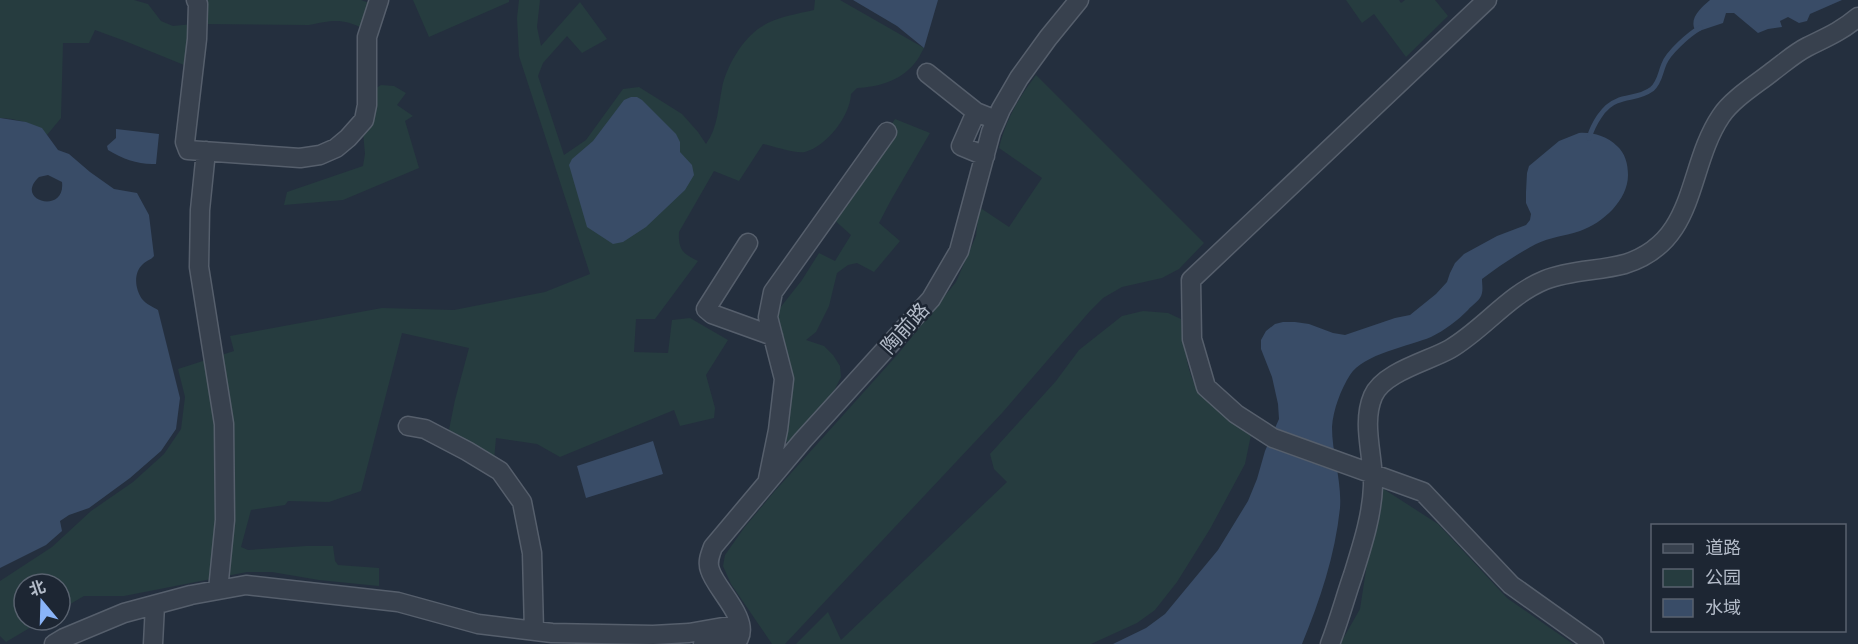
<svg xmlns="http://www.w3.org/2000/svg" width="1858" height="644" font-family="'Space Grotesk','Noto Sans SC',sans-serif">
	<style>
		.green { fill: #263c3f }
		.water { fill: #394c67; fill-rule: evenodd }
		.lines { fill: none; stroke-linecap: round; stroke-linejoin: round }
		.stream { stroke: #394c67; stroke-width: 5 }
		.minor-casing { stroke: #565f6c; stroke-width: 21 }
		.minor { stroke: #38414e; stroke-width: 18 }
		.labels { text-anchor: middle; stroke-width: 5; stroke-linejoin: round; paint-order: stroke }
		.street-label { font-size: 20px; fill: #b4bcc9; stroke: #1d2633 }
	</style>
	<rect width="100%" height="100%" fill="#242f3e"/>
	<path class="green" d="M0 0H134L148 4 161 21 173 26 193 24 189 67 125 41 95 30 89 43H63L61 118 47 135C38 124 14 118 0 118Z
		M203 0H361L372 4 364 29C343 18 332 20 309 25L201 24Z
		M413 0H509V2L429 37Z
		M519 0H540L537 27 541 46 580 2 607 39 582 53 567 36 543 63 538 76 564 155 586 140 623 89 639 87 682 114 698 132 706 144C718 127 718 108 722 88 726 67 743 38 761 27 776 17 797 14 814 10L815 0H840L924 48C921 53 918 60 914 64 900 81 878 87 857 88L851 94C850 116 827 146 805 152 796 154 773 146 763 144L739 181 714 171 679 232C678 249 683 254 698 261L655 319H636L634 352 668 353 672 320 690 318 728 340 706 375 715 408 714 418 680 426 674 410 560 457 537 444 496 438 494 460 448 435 455 400 469 348 402 333 361 491 329 502 288 501 285 505 251 510 241 547 248 550 306 546H333L335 561 338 565 379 568V586L319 580 272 572H247L124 596H84L60 610V584H24V620H43L6 642 0 636V581L52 547 91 511 133 482 164 454 181 429 185 397 178 369 234 351 230 336 382 308 454 310 545 292 590 274 519 56 517 18Z
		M1346 0H1399L1401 3 1405 0H1435L1448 16 1406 57 1374 14 1362 23Z
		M1036 75 1204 243 1179 269 1162 278 1122 287 1103 298 1090 311 1002 413 785 644H772L731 584 723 566 725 555 744 528 774 492 898 354 956 282 976 236 979 207 1009 227 1042 178 999 148C1006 119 1018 99 1036 75Z
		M381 85 394 86 406 93 397 105 413 116 405 121 419 168 343 200 284 205 287 192 363 166 365 154 363 132 373 90Z
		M895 119 930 133 891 200 879 223 900 241 874 272 857 263 848 265 837 273 829 306 816 332 806 340 824 346 833 355 840 366 841 377 830 399 795 437 787 442 782 439 792 399 789 372 776 313 802 280 819 253 835 261 851 235 831 217Z
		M1143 311 1168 313 1181 319C1184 340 1186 376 1200 392 1214 409 1234 422 1251 435L1245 464 1210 529 1177 582 1155 610 1137 623 1091 644H796L828 612 841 640 1007 482 994 469 990 454 1056 381 1079 350 1122 316Z
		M1379 486 1438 524 1507 598 1573 644H1340L1360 609Z"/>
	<path class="water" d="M853 0H938L924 48 897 26Z
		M1710 0H1842L1810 14 1807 21 1799 23 1788 17 1780 21 1782 27 1768 29 1758 33 1734 13H1726L1723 23 1699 31 1695 30C1689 18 1701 8 1710 0Z
		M631 97H637L642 100 676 134 680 142V152L692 165 694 175 685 190 646 227 623 242 613 244 587 227 569 165 572 159 593 141 624 100Z
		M0 118 26 122 42 128 58 150 69 154 90 172 114 189 137 193 149 215 154 256C151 260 147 260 143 264 133 273 135 289 142 299 146 304 153 307 158 310L180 398 176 429 161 451 130 478 89 508 69 515 60 521 62 531 46 545 0 568ZM48 175 62 182C66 215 13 201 39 177Z
		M116 129 159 134 156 164C139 165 123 159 108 150L107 146 116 138Z
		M1579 133C1592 132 1607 136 1617 146 1625 153 1628 164 1628 175 1628 200 1603 223 1580 231 1565 236 1550 237 1536 244 1517 254 1499 266 1482 279 1482 283 1483 289 1482 293 1481 300 1472 305 1468 310 1457 321 1445 330 1431 337 1410 346 1363 354 1350 375 1341 389 1333 410 1332 427 1332 454 1342 481 1340 508 1335 556 1320 600 1302 644H1113L1146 628 1165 614 1218 550 1248 501 1257 479 1265 451 1279 419 1278 404 1272 377 1261 349V340L1266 331 1275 324 1283 322H1295L1309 324 1333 333 1345 335 1395 318 1410 315 1436 294 1447 282 1450 273 1455 263 1464 254 1497 236 1526 225 1530 220 1531 214 1526 203V192L1527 173 1529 166 1559 141Z
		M653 441 663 474 586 498 577 466Z"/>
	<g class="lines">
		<path class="stream" d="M1589 138C1593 125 1603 106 1617 101 1629 96 1640 98 1652 89 1660 82 1660 73 1664 64 1668 53 1689 34 1700 28"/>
		<g class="minor-casing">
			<path id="minor" d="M196 0 198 4 197 39 185 142 188 150 300 158 320 155 336 148 348 138 364 120 367 105V37L379 0
				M1487 0 1191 280 1192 339 1206 387 1236 414 1273 438 1423 492 1511 585 1594 644
				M927 73 976 112 996 120
				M976 112 961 146 985 156
				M206 151 200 210 199 267 224 424 225 520 218 590
				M748 243 706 309 712 314 773 336
				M408 426 425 429 467 451 500 471 522 502 532 553 534 631
				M768 479 778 430 784 379 768 317 773 292 887 132
				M54 644 64 638 124 613 191 595 246 585 398 602 478 624 552 633 653 635 689 633 740 624
				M153 644 155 605
				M703 644 739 638C749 618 715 588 710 570 707 562 710 555 713 547L803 440 931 299 959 251 991 132 1001 109 1019 78 1048 38 1079 0
				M1330 644C1339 621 1345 598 1353 575 1362 546 1372 516 1373 486 1374 457 1361 424 1373 396 1383 372 1429 361 1450 349 1484 329 1508 295 1545 280 1570 270 1599 271 1625 264 1698 241 1686 168 1721 116 1732 99 1757 84 1773 71 1784 63 1795 53 1807 47 1827 37 1840 32 1858 17"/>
		</g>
		<use href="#minor" class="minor"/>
	</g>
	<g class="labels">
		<g class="street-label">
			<text transform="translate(905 328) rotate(-48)" y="7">陶前路</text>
		</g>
	</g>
	<rect x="1651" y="524" width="195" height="108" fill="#1d2633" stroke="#59626f" stroke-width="1.5"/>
	<rect x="1663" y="544" width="30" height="9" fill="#38414e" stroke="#59626f" stroke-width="1.5"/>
	<text x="1705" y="554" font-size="18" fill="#b4bcc9">道路</text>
	<rect x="1663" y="569" width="30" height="18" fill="#263c3f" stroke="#59626f" stroke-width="1.5"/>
	<text x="1705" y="584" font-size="18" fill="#b4bcc9">公园</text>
	<rect x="1663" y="599" width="30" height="18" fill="#394c67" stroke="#59626f" stroke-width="1.5"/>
	<text x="1705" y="614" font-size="18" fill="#b4bcc9">水域</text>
	<g transform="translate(42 602) rotate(341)"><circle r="28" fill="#1d2633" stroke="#59626f" stroke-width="1.5"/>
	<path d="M0-4.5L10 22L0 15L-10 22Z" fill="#8ab4f8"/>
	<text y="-9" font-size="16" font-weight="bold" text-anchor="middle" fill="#b4bcc9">北</text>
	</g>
</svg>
